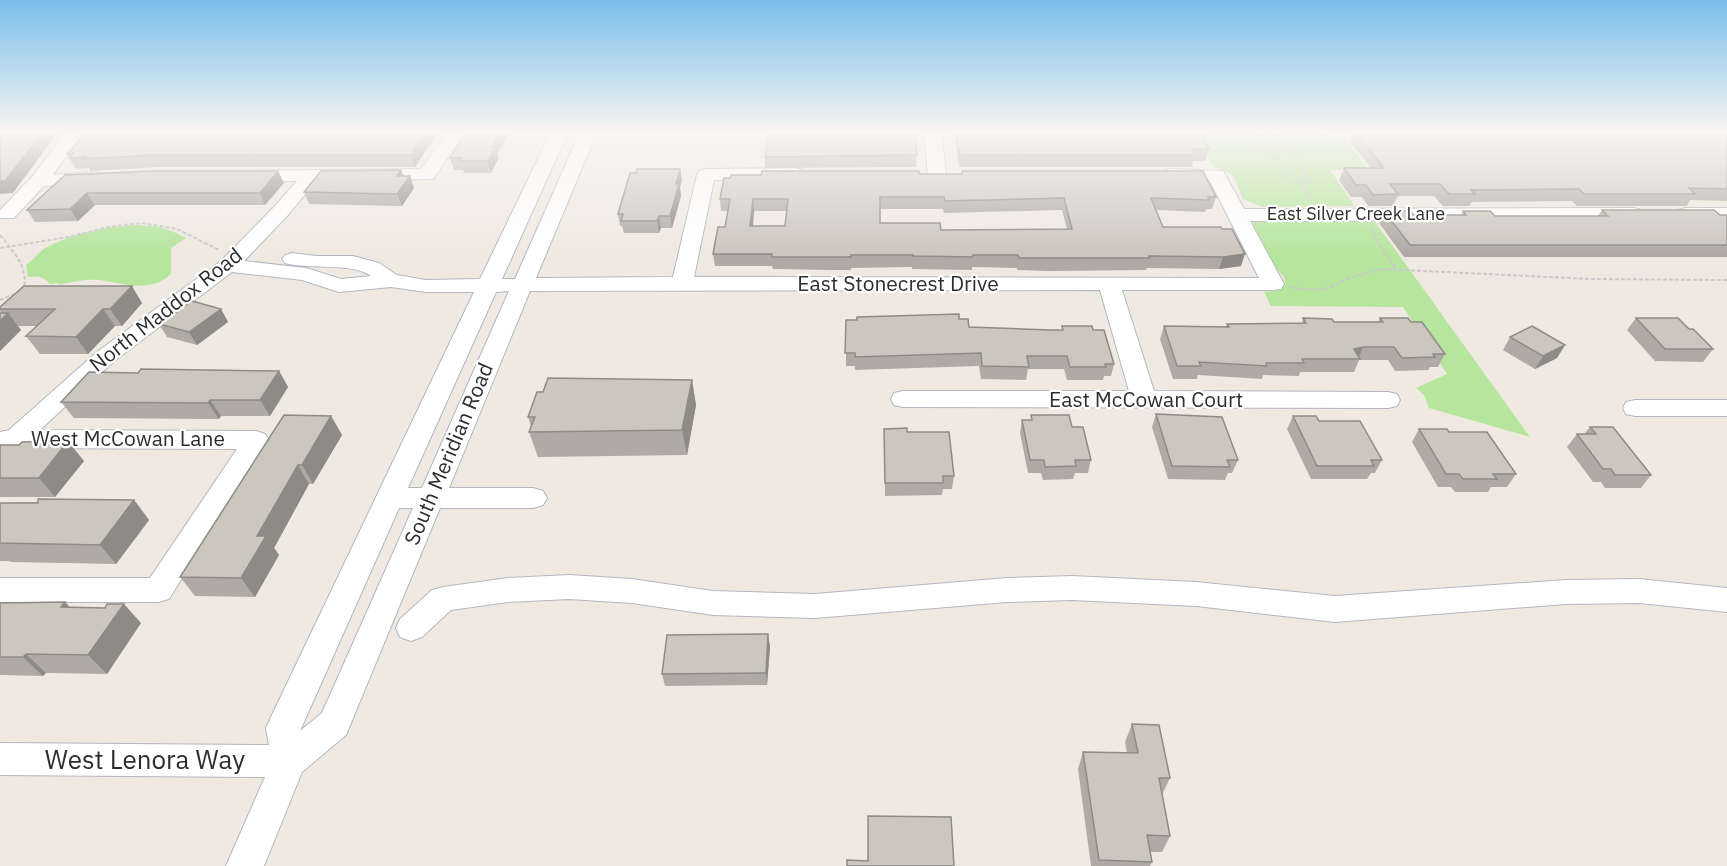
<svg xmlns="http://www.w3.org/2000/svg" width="1727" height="866" font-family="'IBM Plex Sans',sans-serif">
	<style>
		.green { fill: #b6e59e }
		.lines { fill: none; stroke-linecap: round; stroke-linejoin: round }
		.minor-casing { stroke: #b4b7c1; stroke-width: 2 }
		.path { stroke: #c9c9c9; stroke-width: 2; stroke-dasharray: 4 2; stroke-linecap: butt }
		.minor { fill: #fff; fill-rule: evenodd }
		.wall { fill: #afaba4; fill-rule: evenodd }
		.shaded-wall { fill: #8e8b86 }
		.building { fill: #cbc7bf; stroke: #8e8b86; stroke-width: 1.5; fill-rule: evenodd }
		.labels { text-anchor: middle; stroke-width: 4.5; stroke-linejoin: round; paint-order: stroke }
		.far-street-label { font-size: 18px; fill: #2e2e2e; stroke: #fff }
		.street-label { font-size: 21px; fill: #2e2e2e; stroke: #fff }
		.near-street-label { font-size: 26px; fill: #2e2e2e; stroke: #fff }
	</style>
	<rect width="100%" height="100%" fill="#efe9e1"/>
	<path class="green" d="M1195 132H1320L1346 139 1369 170H1330L1355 206 1262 207 1243 199C1235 179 1237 174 1214 167Z
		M1373 219 1530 437 1429 408 1424 395 1416 388 1447 374 1403 307 1271 306 1264 292 1277 291 1285 284 1284 277 1276 268 1252 222 1257 220Z
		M134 225C153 225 169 228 186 238L171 248V274C149 294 124 283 99 280 86 279 71 282 58 285L59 283 50 284C43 276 37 276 28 277L26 265C34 260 39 251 47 247 72 234 105 227 134 225Z"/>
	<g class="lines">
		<g class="minor-casing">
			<path id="minor" d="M66 132H83L53 175 96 172 103 174 105 178 103 182 44 186 14 218H0V210L32 177Z
				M448 132H465L433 179 316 181 288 215 244 261 306 268 341 279 371 276C352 262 310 270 285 263L282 259 285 255 292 253 316 256H353L379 263 397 275 426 280 480 279 551 132H568L502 279H515L580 132H597L536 278 673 277 697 175 699 171 706 169 796 168 802 170 805 174 802 178 796 180H714L694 277 1259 278 1210 181 1164 179 1162 175 1164 171 1171 169 1223 171 1244 209 1634 208 1641 210 1644 214 1641 218 1634 220 1250 221 1284 284 1281 289 1273 290H1122L1154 391 1388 392 1397 394 1400 400 1397 406 1388 408 903 407 894 405 891 399 894 393 903 391H1129L1100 290 530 291 449 488H533L543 491 547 498 543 505 533 508H440L346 735 302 772 264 866H226L265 777 0 775V743L269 745 266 728 271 717 474 292H426L391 287 339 292 302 280 232 272 113 362 40 430 256 431 265 434 269 440 169 599 158 602H0V578H150L237 449 6 448 0 446V432L9 430 97 352 221 261 274 207 297 181H246L239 179 237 175 239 171 421 169ZM509 291 422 488H408L496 292ZM399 508H413L322 713 300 731Z
				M924 132H941L946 174 943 178H931L928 174Z
				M1325 132H1397L1394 136 1388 137H1334L1328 136Z
				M1685 208H1727V220L1678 218 1675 214 1678 210Z
				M1635 400H1727V416H1635L1626 414 1623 408 1626 402Z
				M569 575 632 579 713 591 815 594 1007 578 1072 576 1196 582 1335 596 1566 580 1639 579 1727 588V612L1639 603 1566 604 1335 622 1196 606 1072 600 1007 602 815 618 713 615 632 603 569 599 508 602 451 610 422 637 411 641 400 637 396 628 400 619 432 590 443 587 508 578Z"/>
		</g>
		<path class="path" d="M1257 132 1263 142 1259 145 1261 150 1270 152 1288 181 1301 184 1311 182 1292 152 1297 148 1283 141 1278 132
			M1302 185 1312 199
			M1372 228 1380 246 1396 269
			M0 235C13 251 28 266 24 288
			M0 248 68 237 108 227 141 223 177 229 219 250
			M1289 287 1313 290 1329 288 1349 278 1382 269 1591 279 1727 280
			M0 300 17 293"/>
		<use href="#minor" class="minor"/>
	</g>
	<path class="wall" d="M438 132 415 167H159L90 171 89 168 76 169 69 158V157L67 154Z
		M954 132H1200L1209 149 1206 161H1193L1192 167H959Z
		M1354 132H1727V201L1690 200 1687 206H1577L1572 201 1472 202 1469 206H1443L1434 196H1398L1393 206H1368L1362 197H1351L1339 180 1344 168H1371L1350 142Z
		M497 154 498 159 491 173H464L463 170H454L450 158Z
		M917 155 916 167 765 168V157Z
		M680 169 682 181 680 187 681 196 672 228H661L659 233H624L622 226H620L618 214Z
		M401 170 404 176H410L414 188 402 206 309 204 304 192Z
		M919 174 1216 197 1212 209H1206L1205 212 1156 210 1163 227 1241 266 1219 269 1147 268 1146 270 1049 271 1017 270V268L972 267V270L912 269V267L851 268V270H832L773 269 772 266H715L713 254 725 227 728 211H721L720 199ZM880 209H943L944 213 1062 210 1067 229 941 230 880 223ZM754 211H787L785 226H753Z
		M65 175 284 183 265 205H95L78 221 35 222 27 210Z
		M1602 210 1727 215V257H1404L1379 223 1384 211 1413 215H1461L1463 211 1495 216H1598Z
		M142 303 122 326H115L88 354H40L26 336 37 326H18L21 330 0 351V313H2L0 311V307Z
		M221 309 228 322 197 345 167 337 159 324Z
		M1303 318 1334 322H1378L1380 318 1411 322 1445 354 1438 367H1430L1428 370 1395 371 1388 360H1359L1354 372H1300L1299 376 1263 375 1262 379 1198 375 1197 379H1173L1160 339 1164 326 1226 327 1227 324 1302 323Z
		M1636 318 1689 329 1713 349 1703 362 1655 361 1627 330Z
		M959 319 969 327 1050 330H1062V326L1093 330 1114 364 1111 376H1104L1103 380H1067L1064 369H1028L1026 380 981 379 979 366 855 370V366H846V320Z
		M1510 337 1565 345 1557 358 1535 369 1503 350Z
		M279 371 288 387 270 416H221L219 419 74 418 61 402 138 373Z
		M692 380 696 405 687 455 538 457 529 432 531 426 528 417Z
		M1156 414 1238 460 1232 473H1228L1225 480 1168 479 1152 427Z
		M1031 415 1072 427 1091 460 1088 473H1075L1073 479 1043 480 1041 473H1028L1020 433 1022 420H1031Z
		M331 416 342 435 313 484H309L274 548 279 555 255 597 195 596 180 577Z
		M1293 416 1319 421 1382 460 1375 473H1371L1367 479H1311L1287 429Z
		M1590 427 1651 475 1641 488H1605L1601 482H1593L1567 447 1577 434H1584Z
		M884 429 907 432 954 476 952 489H943L942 495 885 496Z
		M1419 429 1449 432 1516 474 1507 487H1491L1488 492H1455L1451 487H1438L1412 442Z
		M0 445 84 461 55 497H0Z
		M134 500 149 520 116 564 11 562 9 561H0V503Z
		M65 602 69 607 141 623 107 674 46 673 43 676 0 675V603Z
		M768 634 770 647 767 685 665 686 662 674Z
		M1132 724 1170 778 1162 795 1170 836 1162 852H1150L1152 862 1150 866H1091L1078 769 1083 752 1127 753 1125 742Z"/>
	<path class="shaded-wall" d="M43 132H54L56 135 13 193 0 194V181Z
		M427 132H438L415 167 411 155Z
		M500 132H510L497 154 498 159 491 173 488 161 491 147Z
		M680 169 682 181 680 187 681 196 672 228 670 216 676 184Z
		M401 170 406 182 410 176 414 188 402 206 397 194V176Z
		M278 171 284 183 265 205 260 193Z
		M87 193 95 205 78 221 70 209Z
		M753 199 754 211 752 239 750 226Z
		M659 216 661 228 659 233 657 221Z
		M1245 254 1241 266 1219 269 1223 257Z
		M132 286 142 303 122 326 110 309Z
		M103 309 115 326 88 354 76 337Z
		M221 309 228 322 197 345 189 332Z
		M8 313 21 330 0 351V321Z
		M1565 345 1557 358 1535 369 1543 356Z
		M1363 347 1358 359 1354 349Z
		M279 371 288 387 270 416 260 400Z
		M692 380 696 405 687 455 682 430Z
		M210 400 221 416 219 419 208 403Z
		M331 416 342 435 313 484 302 465Z
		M68 441 84 461 55 497 39 478Z
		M298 465 309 484 274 548 279 555 255 597 241 578 257 536Z
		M134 500 149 520 116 564 100 545Z
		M65 602 83 621 61 607Z
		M124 604 141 623 107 674 88 655Z
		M768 634 770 647 767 685 766 673Z
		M26 654 46 673 43 676 23 657Z"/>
	<path class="building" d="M5 132H43L5 181H0V138Z
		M88 132H427L411 155H152L83 159 86 157 69 158 73 153 67 154Z
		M466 132H500L491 147H495L488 161H460L462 158H450Z
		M769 132H915L917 155 765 157Z
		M956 132H1200L1209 149H1192L1195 155H960Z
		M1355 132H1727V189L1689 188 1695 194H1584L1579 189 1471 190 1475 194H1449L1440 184H1390L1398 194 1373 195 1366 185H1356L1344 168H1383L1381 166H1383Z
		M637 169H680L676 184H679L670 216H659L657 221H621L623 214H618L630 173H636Z
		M401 170 397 176H410L397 194 304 192 321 171Z
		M152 171H278L260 193H87L70 209 27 210 65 175Z
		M762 171H919V174H962V171H1203L1216 197H1208L1209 200 1151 198 1163 227H1221L1222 229H1232L1245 254 1223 257 1149 256V258H1019L1018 255H973V257L913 256V255H851V257H772V254H713L718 227H725L730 199H720L724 178H730L731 175H761ZM880 197H944L945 201 1064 198 1072 229 941 230 940 223H880ZM753 199H788L785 226H750Z
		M1602 210H1714L1720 215H1727V245H1410L1384 211H1411L1413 215H1466L1463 211H1490L1495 216H1608Z
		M24 286H132L110 309H103L76 337 26 336 55 309H0V307Z
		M192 301 221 309 189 332 159 324Z
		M0 313H8L0 321Z
		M959 314V319H968L969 327 1050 330H1063L1062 326H1092L1093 330H1104L1114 364H1105L1106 367H1070L1067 356H1027L1029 367 982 366 981 353 855 357V353H845L846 320H857V317Z
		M1303 318 1332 319 1334 322H1383L1380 318H1408L1411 322H1422L1445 354H1433L1435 357 1402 358 1394 347H1363L1354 349 1360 359H1302L1304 363H1266L1267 366 1199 362 1201 366H1177L1164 326 1229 327 1227 324 1306 323Z
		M1636 318H1678L1689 329H1693L1713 349H1665Z
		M1532 326 1565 345 1543 356 1510 337Z
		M141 369 279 371 260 400H210L208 403 61 402 89 372 138 373Z
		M548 378 692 380 682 430 529 432 535 417H528L537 392H543Z
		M1156 414 1222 417 1238 460H1227L1230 467 1172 466Z
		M284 415 331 416 302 465H298L257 536H266L241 578 180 577Z
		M1031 415H1069L1072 427H1083L1091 460H1075L1076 466 1045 467 1044 460H1030L1022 420H1032Z
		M1293 416H1316L1319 421H1360L1382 460H1371L1374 466H1317Z
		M1590 427H1613L1651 475H1615L1611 469H1603L1577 434H1596Z
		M907 428V432H949L954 476H943V483H885L884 429Z
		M1419 429H1447L1449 432H1487L1516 474H1493L1497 479H1463L1459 474H1446Z
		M68 441 39 478H0V445H19L22 442Z
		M38 499 134 500 100 545 0 543V503H38Z
		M65 602 61 607 105 608 107 604H124L88 655 26 654 23 657H0V603Z
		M768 634 766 673 662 674 667 635Z
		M1132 724 1159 725 1170 778H1159L1170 836 1147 835 1152 862 1099 860 1083 752 1138 753Z
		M868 816 951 817 954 866H847V860L868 861Z"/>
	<linearGradient id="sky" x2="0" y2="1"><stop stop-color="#7abfeb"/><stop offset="0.52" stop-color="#f8f5f2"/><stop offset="1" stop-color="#f8f5f2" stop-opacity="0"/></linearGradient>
	<rect width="1727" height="253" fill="url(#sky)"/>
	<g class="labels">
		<g class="far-street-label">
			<text x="1356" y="220">East Silver Creek Lane</text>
		</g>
		<g class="street-label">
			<text x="898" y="291">East Stonecrest Drive</text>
			<text transform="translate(166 310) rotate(-38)" y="7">North Maddox Road</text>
			<text x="1146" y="407">East McCowan Court</text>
			<text x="128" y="446">West McCowan Lane</text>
			<text transform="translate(449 454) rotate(-67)" y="7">South Meridian Road</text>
		</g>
		<g class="near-street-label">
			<text x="145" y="769">West Lenora Way</text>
		</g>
	</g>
</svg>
